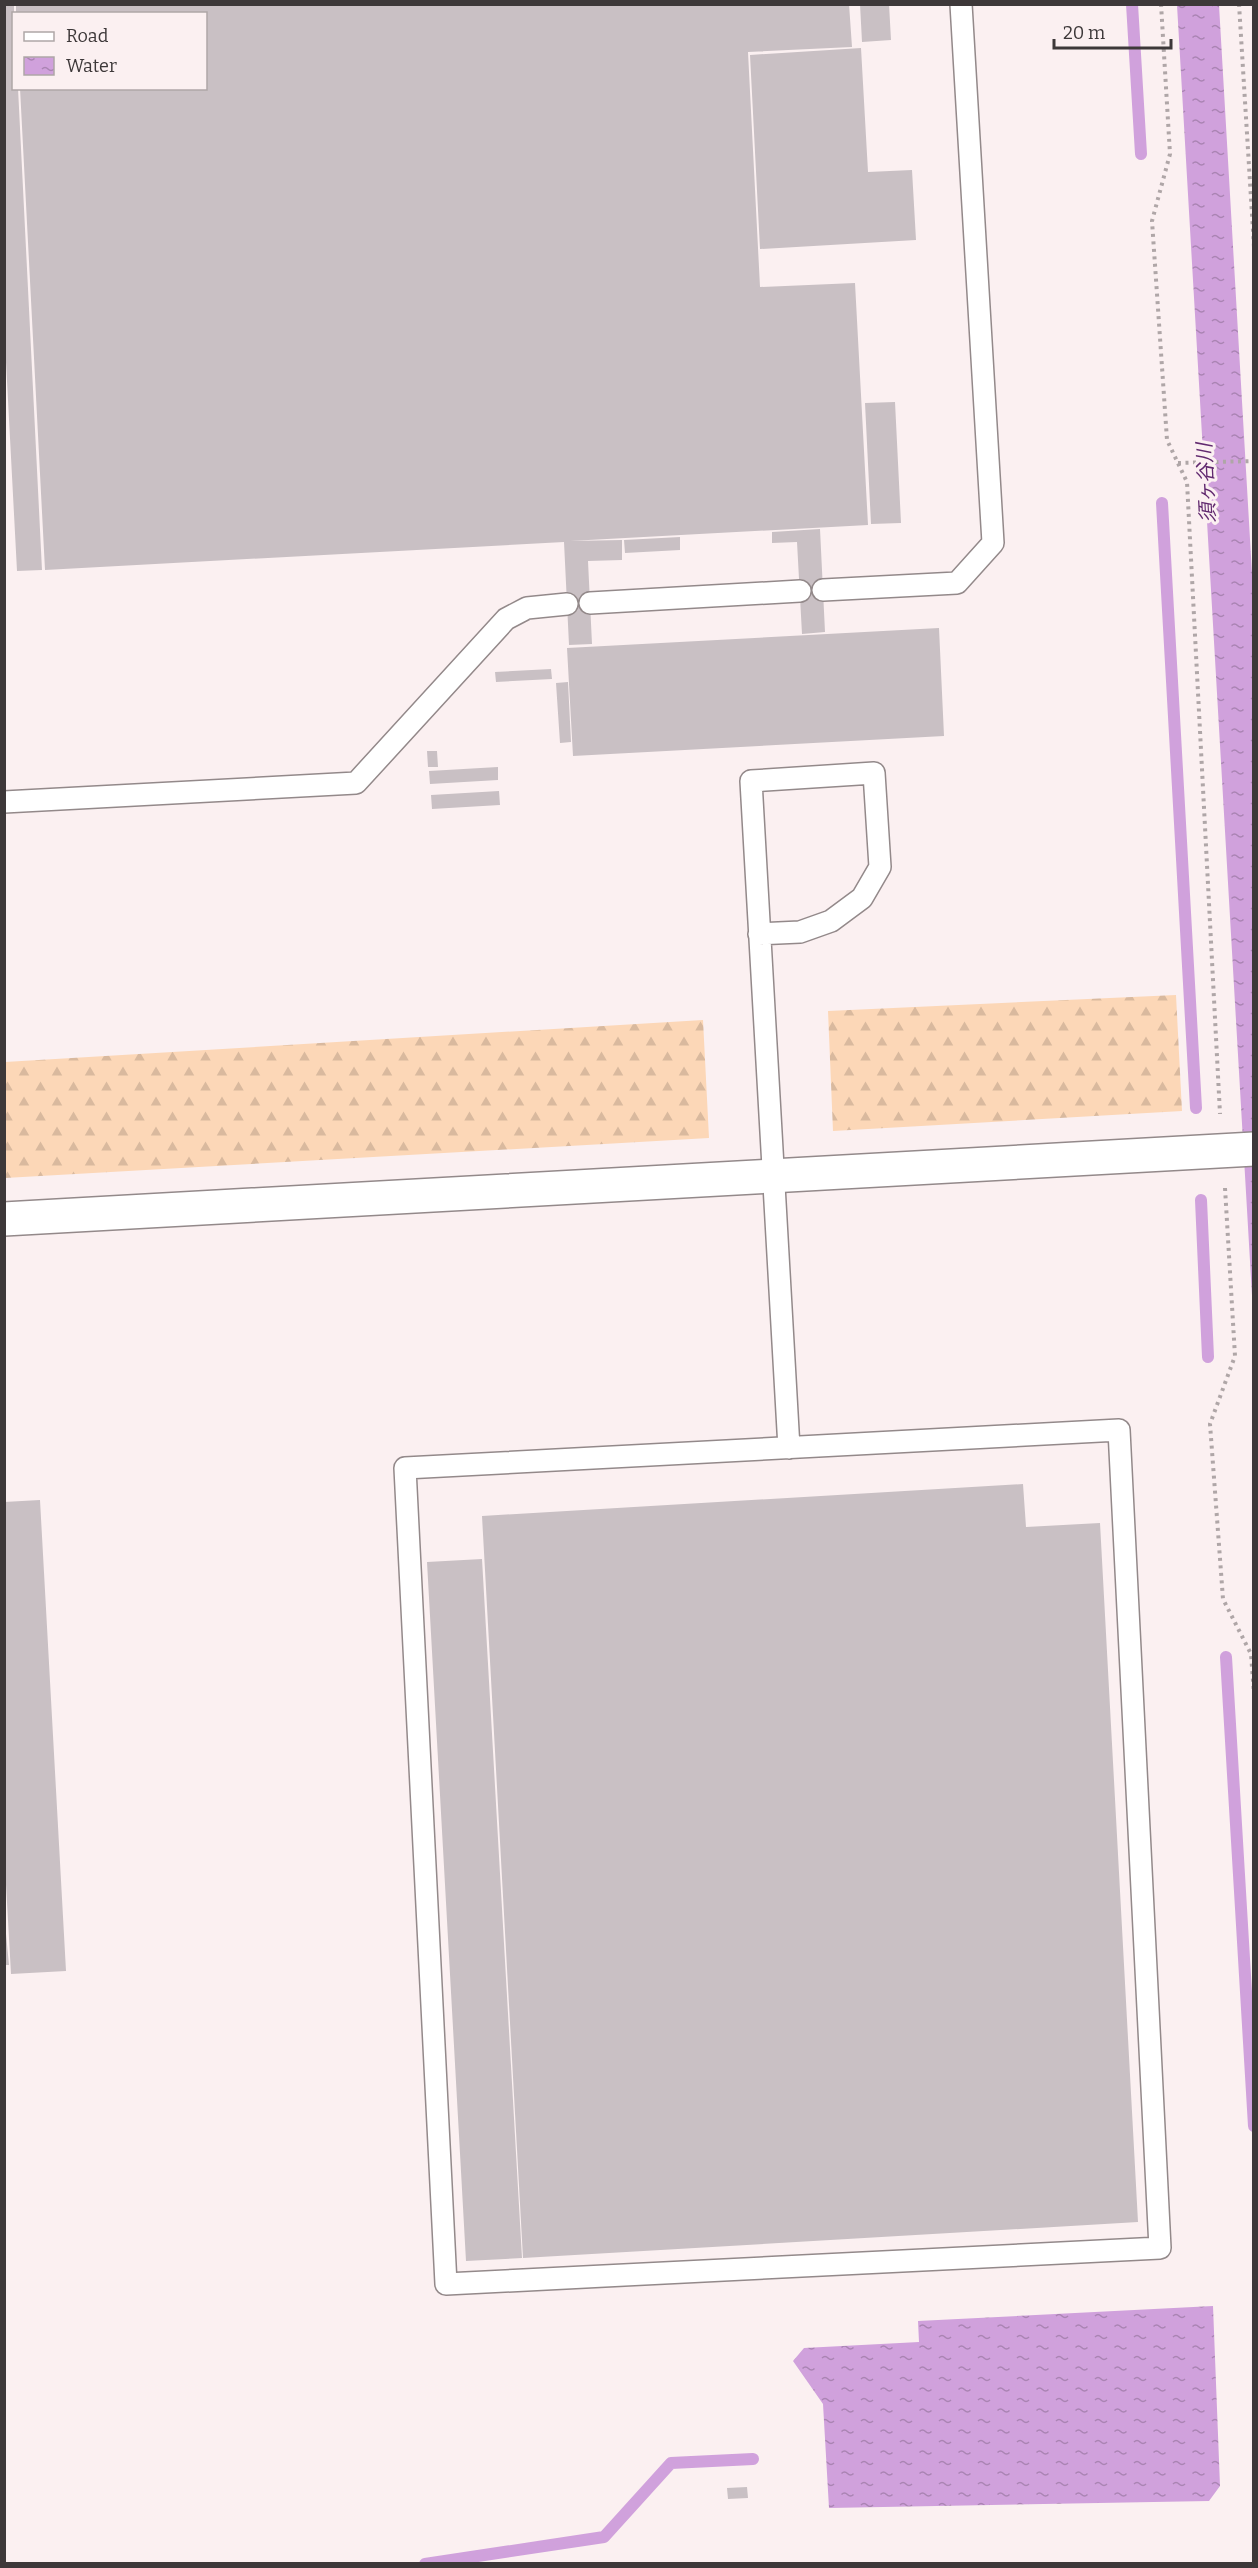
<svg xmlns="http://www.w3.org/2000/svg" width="1258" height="2568" font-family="Bitter,'Noto Sans JP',serif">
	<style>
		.forest { fill: url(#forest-firs) }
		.water { fill: url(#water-ripples) }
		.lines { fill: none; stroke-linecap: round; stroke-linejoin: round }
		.stream { stroke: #d0a1dc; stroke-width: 12 }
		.building { fill: #c9c0c4 }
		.lane-casing { stroke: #93898a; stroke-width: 24 }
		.secondary-casing { stroke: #93898a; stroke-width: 36 }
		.path { stroke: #afa6a7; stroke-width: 4; stroke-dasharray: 3 4.5; stroke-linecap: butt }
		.lane { stroke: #fff; stroke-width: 21 }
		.secondary { stroke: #fff; stroke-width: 33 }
		.labels { text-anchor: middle; stroke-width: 6; stroke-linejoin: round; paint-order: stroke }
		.water-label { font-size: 20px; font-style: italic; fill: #61296f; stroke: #fbf0f1 }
	</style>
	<defs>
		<pattern id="forest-firs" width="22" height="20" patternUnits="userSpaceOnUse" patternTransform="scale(1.5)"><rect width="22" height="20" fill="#fcd7b7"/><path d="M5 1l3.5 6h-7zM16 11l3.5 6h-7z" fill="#d9b99e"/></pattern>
		<pattern id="water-ripples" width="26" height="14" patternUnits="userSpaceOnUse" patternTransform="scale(1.5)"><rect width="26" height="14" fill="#d0a1dc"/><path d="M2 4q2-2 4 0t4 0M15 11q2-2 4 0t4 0" fill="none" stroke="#aa84b3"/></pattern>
	</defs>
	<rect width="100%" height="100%" fill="#fbf0f1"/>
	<path class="forest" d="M1176 995 1182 1111 833 1131 828 1011Z
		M703 1020 709 1138 5 1178V1062Z"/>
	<path class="water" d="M1177 5H1219L1254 608 1253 1313Z
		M1213 2306 1220 2486 1209 2501 829 2508 823 2404 793 2361 804 2348 919 2342 918 2321Z"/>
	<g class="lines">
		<path class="stream" d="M1132 4 1141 154
			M1162 503 1196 1108
			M1201 1200 1208 1357
			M1226 1657 1254 2126
			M425 2564 604 2537 671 2463 753 2459"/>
	</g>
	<path class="building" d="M4 4H14V88H18L42 570 17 571 4 324Z
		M16 4H849L852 47 748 52 760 287 855 283 868 525 570 541 622 540V560L588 561 592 644 569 645 564 542 45 570 20 88H206V14H16Z
		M860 4H889L891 40 862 42Z
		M861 48 868 172 912 170 916 240 760 249 750 55Z
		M895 402 901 523 871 524 865 403Z
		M820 529 825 632 802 634 797 542 772 543V532Z
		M680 537V550L625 553 624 540Z
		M939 628 944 736 573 756 567 648Z
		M551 669 552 679 496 682 495 672Z
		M568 682 571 742 560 743 556 683Z
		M427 751H437L438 767H428Z
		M498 767V780L430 784 429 771Z
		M499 791 500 805 432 809 431 795Z
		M1023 1484 1026 1527 1100 1523 1138 2222 523 2258 482 1516Z
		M40 1500 66 1971 11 1974 4 1849V1502Z
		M482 1559 522 2258 466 2261 427 1562Z
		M4 1913 9 1965H4Z
		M747 2487 748 2498 728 2499 727 2488Z"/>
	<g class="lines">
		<g class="lane-casing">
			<path id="lane" d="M823 590 957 583 993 543 961 4
				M590 603 800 591
				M4 802 356 783 506 619 527 608 567 604
				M759 934 800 932 831 921 862 898 880 867 874 773 751 781C763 1003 776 1225 789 1448
				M1119 1430 1160 2248 446 2284 405 1468Z"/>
		</g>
		<g class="secondary-casing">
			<path id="secondary" d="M4 1219 1254 1149"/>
		</g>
		<path class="path" d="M1161 4 1170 154 1152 221 1167 440 1187 482 1220 1114
			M1239 4 1254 247
			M1178 463 1254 461
			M1225 1188 1235 1356 1210 1424 1223 1599 1251 1654 1254 1694"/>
		<use href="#lane" class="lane"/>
		<use href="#secondary" class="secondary"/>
	</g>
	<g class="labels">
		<g class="water-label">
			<text transform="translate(1206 483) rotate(-93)" y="7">須ヶ谷川</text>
		</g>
	</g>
	<rect width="1258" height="2568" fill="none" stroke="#3d3839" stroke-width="12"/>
	<rect x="12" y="12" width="195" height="78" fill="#fbf0f1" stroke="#afa6a7" stroke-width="1.5"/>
	<rect x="24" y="32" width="30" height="9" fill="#ffffff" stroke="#afa6a7" stroke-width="1.5"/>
	<text x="66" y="42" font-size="18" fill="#3d3839">Road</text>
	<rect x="24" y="57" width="30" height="18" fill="url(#water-ripples)" stroke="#afa6a7" stroke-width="1.5"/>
	<text x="66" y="72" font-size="18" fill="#3d3839">Water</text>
	<path d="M1054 39v9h117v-9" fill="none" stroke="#3d3839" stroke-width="3"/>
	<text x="1063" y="39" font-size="18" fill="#3d3839" stroke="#fbf0f1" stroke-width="4.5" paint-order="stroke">20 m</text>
</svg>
